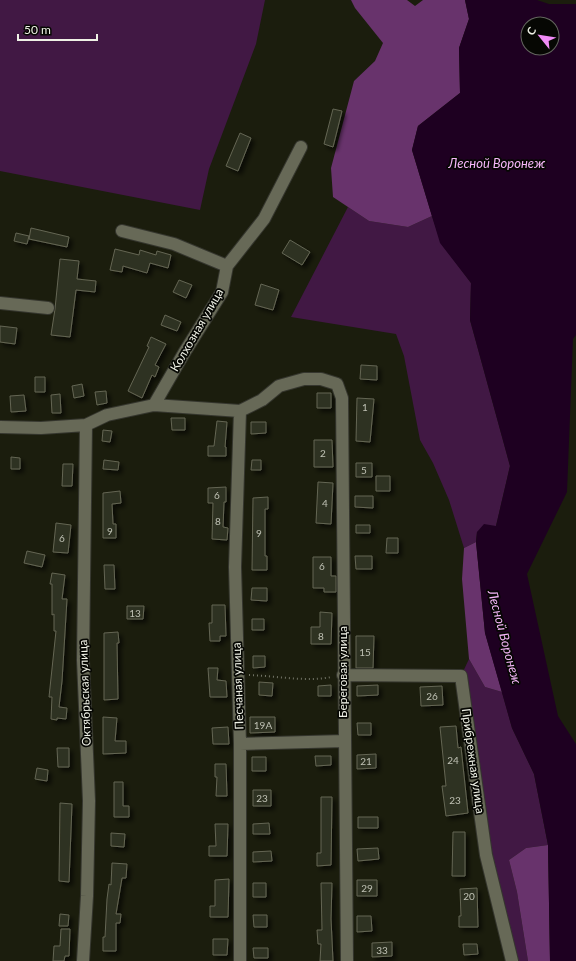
<svg xmlns="http://www.w3.org/2000/svg" width="576" height="961" font-family="Lato,sans-serif">
	<style>
		.green { fill: #411844 }
		.forest { fill: #68336c }
		.water { fill: #1e0021; fill-rule: evenodd }
		.building { fill: #2f3120; stroke: #646654; filter: url(#shadow) }
		.lines { fill: none; stroke-linecap: round; stroke-linejoin: round }
		.minor-casing { stroke: #35362e; stroke-width: 14 }
		.path { stroke: #717365; stroke-width: 2; stroke-dasharray: 1 3; stroke-linecap: butt }
		.minor { stroke: #676957; stroke-width: 12 }
		.labels { text-anchor: middle; stroke-width: 3.5; stroke-linejoin: round; paint-order: stroke }
		.number-label { font-size: 10px; fill: #bfc1b4 }
		.street-label { font-size: 12px; fill: #eff1e6; stroke: #060703 }
		.water-label { font-size: 13px; font-style: italic; fill: #f4b5f7; stroke: #060703 }
	</style>
	<defs>
		<filter id="shadow"><feDropShadow dx="3.5" dy="3.5" stdDeviation="2" flood-color="#0009"/></filter>
	</defs>
	<rect width="100%" height="100%" fill="#1b1d0d"/>
	<path class="green" d="M0 0H265L256 44 209 169 200 210 0 171Z
		M348 207 369 221 408 227 432 216 441 243 471 283 470 320 510 466 496 526 477 532 476 542 464 548 449 500 433 463 420 440 404 356 396 334 291 317Z
		M469 659 485 687 502 692 512 728 534 774 548 845 526 848 509 860 517 892 528 961H512L501 919 461 676Z"/>
	<path class="forest" d="M351 0H407L415 6 423 0H465L469 19 459 48 460 93 418 126 412 150 432 216 408 227 369 221 333 197 331 168 354 81 375 61 383 43 355 8Z
		M476 542 485 633 502 692 485 687 469 659 462 579 464 548Z
		M548 845 550 961H528L517 892 509 860 526 848Z"/>
	<path class="water" d="M465 0H537L549 4H576V335L573 339 567 492 527 574 558 716 576 744V961H550L548 845 534 774 512 728 485 633 476 542 477 532 484 524 496 526 510 466 470 320 471 283 440 243 412 150 418 126 460 93 459 48 469 19ZM528 24H552V48H528Z"/>
	<path class="building" d="M333 109 342 111 333 147 324 144Z
		M240 133 251 138 238 171 226 166Z
		M31 228 69 237 67 247 29 239Z
		M16 233 29 236 27 244 14 241Z
		M290 240 310 252 302 265 282 253Z
		M115 249 139 255 140 250 156 255 157 251 171 255 168 268 150 263 147 273 123 266 122 272 110 270Z
		M60 259 79 261 77 279 96 281 95 292 76 290 70 337 51 335 55 309Z
		M179 280 192 285 186 298 173 292Z
		M261 284 279 290 273 310 255 305Z
		M165 315 181 322 177 331 161 325Z
		M0 326 17 328 15 344 0 342Z
		M151 337 166 344 155 365 159 367 155 377 152 375 142 398 128 391 149 347 147 346Z
		M361 365 377 366V380L360 379Z
		M35 377H45V392H35Z
		M82 384 84 396 74 398 72 386Z
		M106 391 107 403 97 405 95 392Z
		M317 393H331V408H317Z
		M60 394 61 413H52L51 395Z
		M24 395 26 411 11 412 10 396Z
		M357 398 374 399 370 442 356 441Z
		M171 418H185V430H172Z
		M217 421 227 422 225 447H226V456H208V446H214Z
		M251 422H266V433L251 434Z
		M103 430 112 431 110 442 102 441Z
		M314 440H332L333 467H314Z
		M11 457 20 458V469H11Z
		M104 460 119 462 118 470 103 469Z
		M252 460H261V470H251Z
		M356 463H372V477H356Z
		M63 464H73L72 486H62Z
		M376 476H390V491H376Z
		M318 482 333 483 331 524 316 523Z
		M226 487V502H224L223 527 228 528 227 540 212 539 213 503H208V488Z
		M120 491 121 503 112 504 113 524H116V538H103V493Z
		M355 496H373V508L355 507Z
		M268 497V509H265V556H267V570H252L253 498Z
		M56 523 71 525 68 553 53 552Z
		M356 525H370V533H356Z
		M387 538H398V553H386Z
		M27 551 45 555 42 567 24 563Z
		M355 556H372V569H356Z
		M313 557H331V576H336V592H324V588H313Z
		M104 565H114L115 589H105Z
		M52 573 65 575 62 599H67L62 681 59 707 67 708 66 719 57 718V720L51 719 52 697H49L56 631H54V614L52 615V584H50Z
		M252 588H267V601L251 600Z
		M212 605H225L226 636H220V641H210L209 623H212Z
		M127 606H144L143 619H127Z
		M320 612 332 613 331 644H311V627H320Z
		M252 619H264V630H252Z
		M118 632 119 643H117L118 699 104 700V633Z
		M356 636H374L373 668H356Z
		M253 656H265V667L253 668Z
		M208 668H218L217 680 226 681 227 697H210Z
		M259 682 273 683 272 696 259 695Z
		M331 685V696H318V686Z
		M378 685V695L357 696V686Z
		M442 686 443 705 421 706 420 687Z
		M103 717 117 718 115 741H126V753L103 754Z
		M250 717H275V732L250 733Z
		M357 723H371V735H358Z
		M456 726 458 748 461 747 468 813 446 816 442 786H446L440 727Z
		M228 727 229 744H213L212 728Z
		M57 748H69V767H58Z
		M376 754V768L357 769V755Z
		M315 756H331V765L316 766Z
		M252 757H266V771H252Z
		M215 764H226L227 796H216L217 777H215Z
		M37 768 48 770 47 781 35 779Z
		M114 782H123V806H129V817H114Z
		M253 790H271V806H253Z
		M321 797H332L331 865 317 866V853H321Z
		M60 803 72 804 69 882 59 881Z
		M358 817H378V828H358Z
		M269 823 270 834H253V824Z
		M215 824H228L227 856H209V846H216Z
		M453 832H465V876H452Z
		M111 833 125 834 124 847 111 846Z
		M378 848 379 859 358 861 357 849Z
		M271 851 272 861 253 862V852Z
		M112 863 127 864 126 878H122L116 914H121L120 923H116V951H103V937H105L107 899 109 884 111 885Z
		M229 879 228 917H210V906H215V880Z
		M357 880H377V896H357Z
		M253 883H266V897H253Z
		M321 883H332L331 919 333 961H320L321 944H318L317 930H322Z
		M477 888 478 927H459V916H461L460 889Z
		M60 914 69 915 68 926H59Z
		M253 915H267V927H254Z
		M357 916H371L372 931 357 932Z
		M61 929H70L69 956H65L64 961H53L54 946H60Z
		M213 939H228L227 955H213Z
		M392 942V956L372 957V943Z
		M463 944H477L478 954 464 955Z
		M253 948H268V958H254Z"/>
	<g class="lines">
		<g class="minor-casing">
			<path id="minor" d="M122 231 174 244 227 266 222 292 184 353 154 405
				M227 266 264 219 301 147
				M0 303 48 308
				M240 411 235 567 240 744V961
				M0 427 41 428 86 425 107 415 154 405 240 411 262 400 279 386 304 379H321L337 384 342 398 347 961
				M343 675 461 676 486 855 512 961
				M240 744 344 741
				M83 961 87 896 89 801 83 660 86 425"/>
		</g>
		<path class="path" d="M249 675C277 676 305 682 332 677"/>
		<use href="#minor" class="minor"/>
	</g>
	<g class="labels">
		<g class="number-label">
			<text x="365" y="411">1</text>
			<text x="323" y="457">2</text>
			<text x="364" y="474">5</text>
			<text x="217" y="499">6</text>
			<text x="325" y="507">4</text>
			<text x="218" y="525">8</text>
			<text x="110" y="535">9</text>
			<text x="259" y="537">9</text>
			<text x="62" y="542">6</text>
			<text x="322" y="570">6</text>
			<text x="135" y="617">13</text>
			<text x="321" y="640">8</text>
			<text x="365" y="656">15</text>
			<text x="432" y="700">26</text>
			<text x="263" y="729">19А</text>
			<text x="453" y="764">24</text>
			<text x="366" y="765">21</text>
			<text x="262" y="802">23</text>
			<text x="455" y="804">23</text>
			<text x="367" y="892">29</text>
			<text x="469" y="900">20</text>
			<text x="382" y="954">33</text>
		</g>
		<g class="street-label">
			<text transform="translate(197 330) rotate(-60)" y="4">Колхозная улица</text>
			<text transform="translate(343 672) rotate(-90)" y="4">Береговая улица</text>
			<text transform="translate(238 686) rotate(-92)" y="4">Песчаная улица</text>
			<text transform="translate(85 693) rotate(-92)" y="4">Октябрьская улица</text>
			<text transform="translate(473 761) rotate(82)" y="4">Прибрежная улица</text>
		</g>
		<g class="water-label">
			<text x="497" y="168">Лесной Воронеж</text>
			<text transform="translate(505 637) rotate(75)" y="5">Лесной Воронеж</text>
		</g>
	</g>
	<g transform="translate(540 36) rotate(300)"><circle r="19" fill="#060703" stroke="#63655e"/>
	<path d="M0-3L7 15L0 10L-7 15Z" fill="#f08bf6"/>
	<text y="-6" font-size="11" font-weight="bold" text-anchor="middle" fill="#eff1e6">С</text>
	</g>
	<path d="M18 34v6h79v-6" fill="none" stroke="#eff1e6" stroke-width="2"/>
	<text x="24" y="34" font-size="12" fill="#eff1e6" stroke="#060703" stroke-width="3" paint-order="stroke">50 m</text>
</svg>
